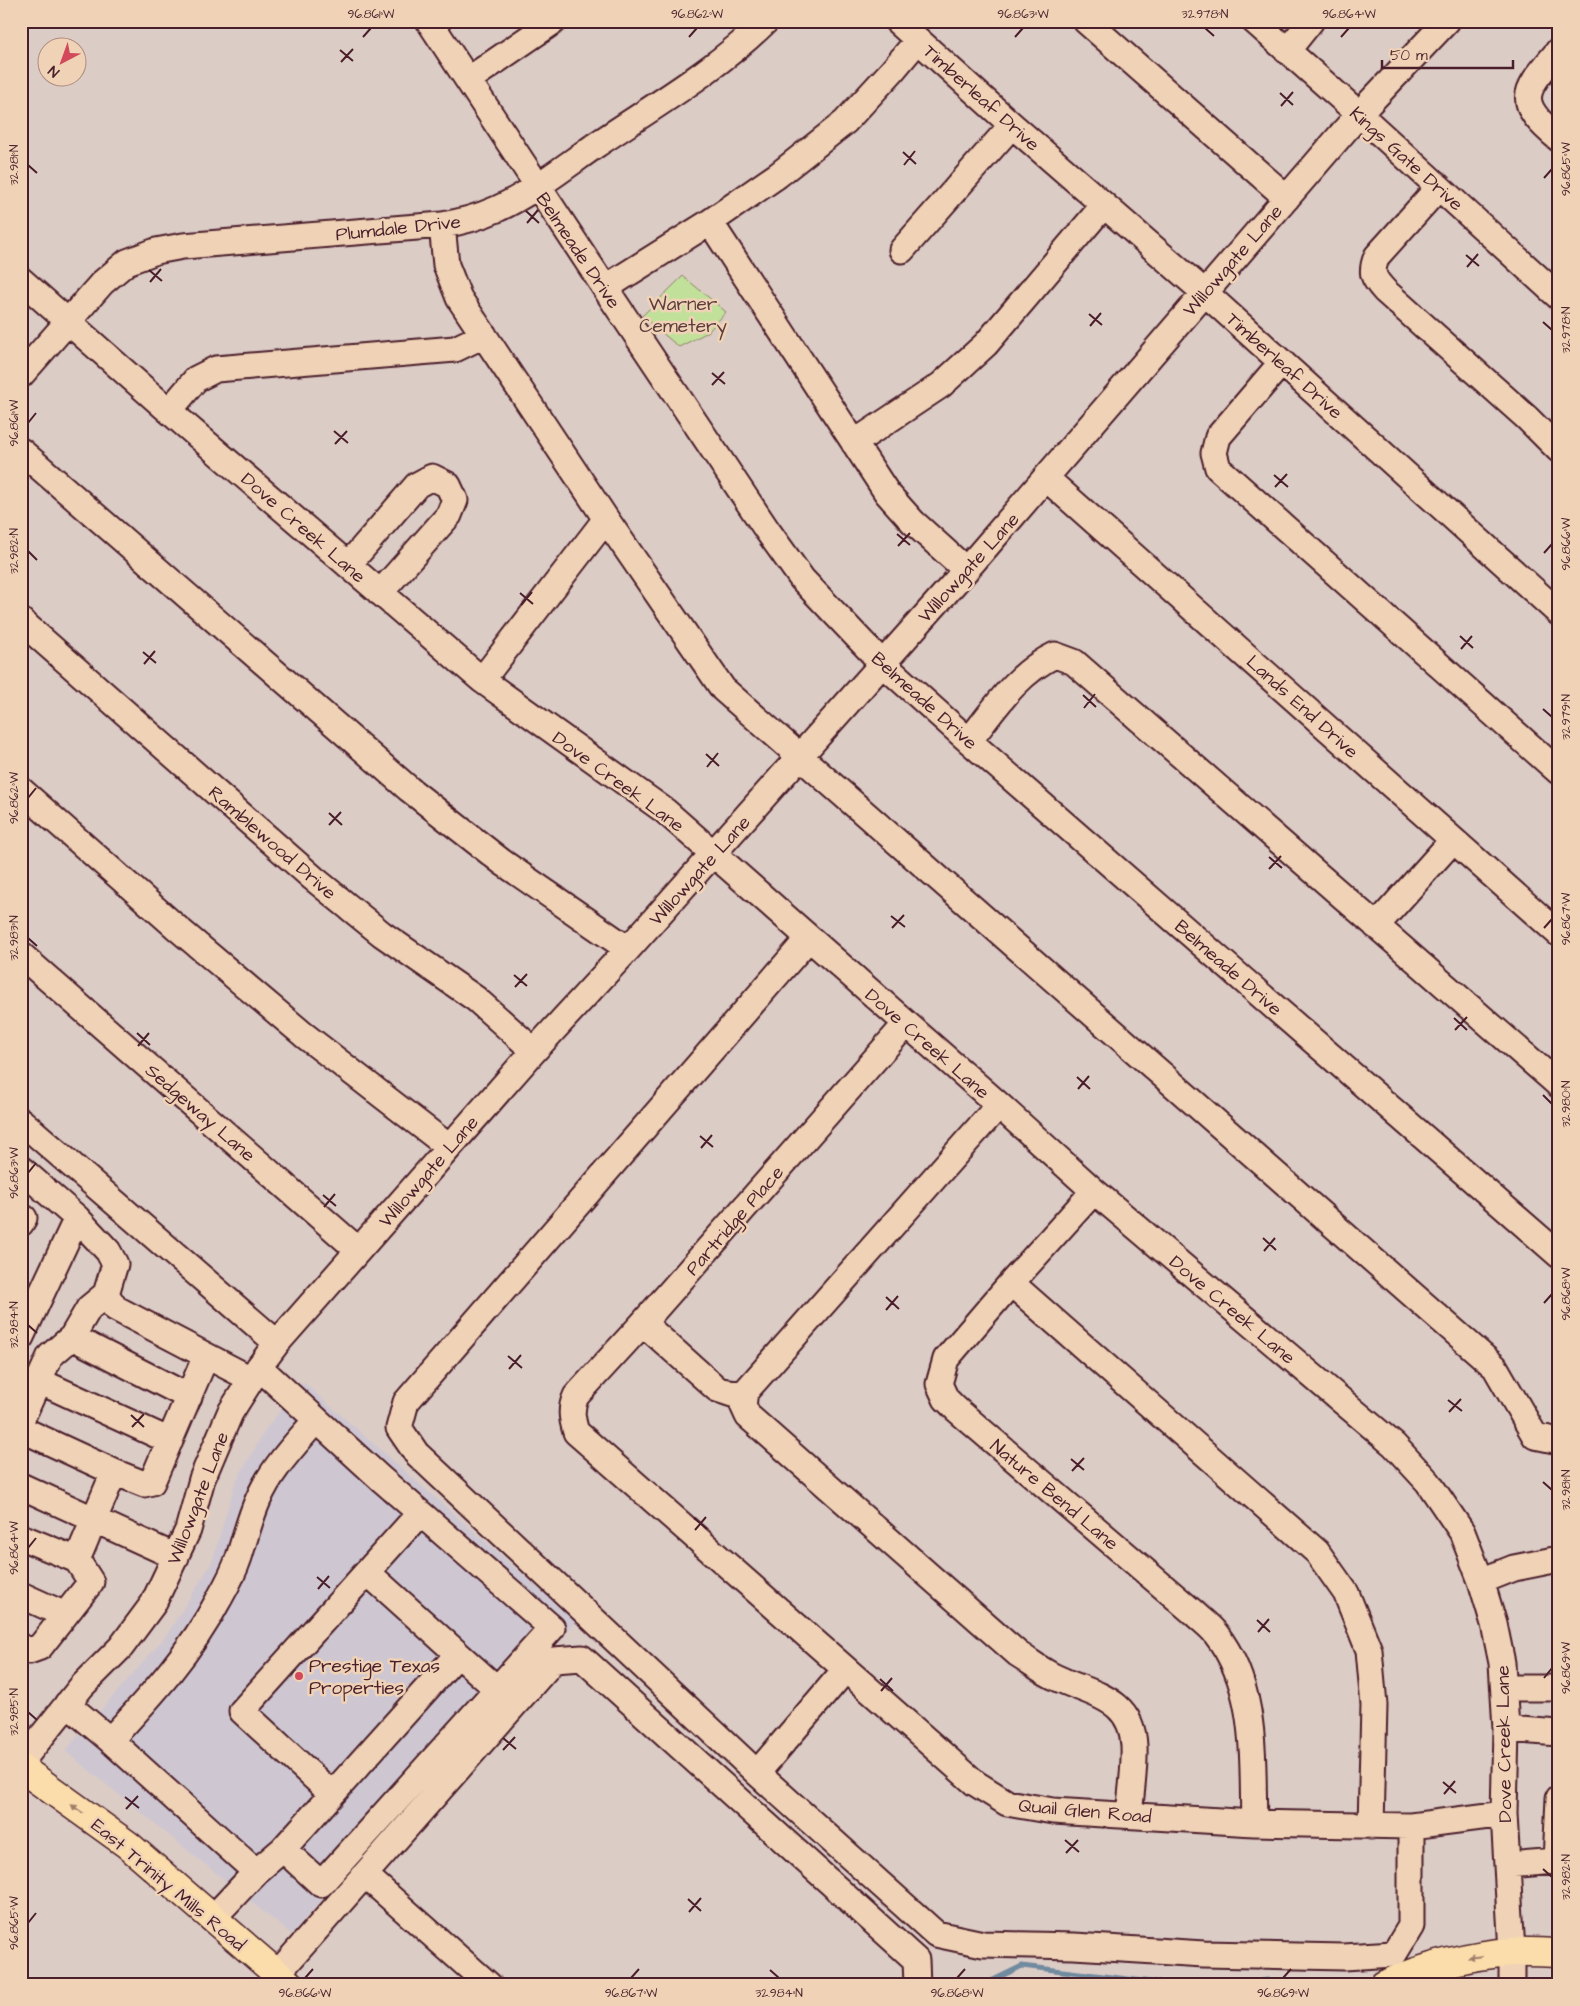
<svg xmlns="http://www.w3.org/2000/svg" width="1580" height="2006" font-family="'Architects Daughter',sans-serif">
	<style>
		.built { fill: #cec7d1 }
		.green { fill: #c1e19a; stroke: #868062 }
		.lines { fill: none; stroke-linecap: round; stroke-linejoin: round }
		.stream { stroke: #708b9f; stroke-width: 5 }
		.minor-casing { stroke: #4a1f2b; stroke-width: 29 }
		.major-casing { stroke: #4a1f2b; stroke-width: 31 }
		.minor { stroke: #f0d3b6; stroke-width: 25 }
		.major { stroke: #faddab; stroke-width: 28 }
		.oneway { fill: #a27e6b }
		.ticks { fill: none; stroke: #4a1f2b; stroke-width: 2 }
		.poi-dot { fill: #d1495b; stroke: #f0d3b6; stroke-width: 2 }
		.labels { text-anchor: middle; stroke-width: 5; stroke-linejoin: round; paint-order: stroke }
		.street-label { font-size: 19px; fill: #4a1f2b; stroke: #f0d3b6 }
		.park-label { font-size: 19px; fill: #5c3c3c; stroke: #f0d3b6 }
		.poi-label { font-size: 19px; fill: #4a1f2b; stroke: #f0d3b6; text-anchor: start }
		.neatline { fill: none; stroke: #4a1f2b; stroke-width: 2 }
		.ticks-label { font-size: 12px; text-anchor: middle; fill: #4a1f2b }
	</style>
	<rect width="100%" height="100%" fill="#dcccc6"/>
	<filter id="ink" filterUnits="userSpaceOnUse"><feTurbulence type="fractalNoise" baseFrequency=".02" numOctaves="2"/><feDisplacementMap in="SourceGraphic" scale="10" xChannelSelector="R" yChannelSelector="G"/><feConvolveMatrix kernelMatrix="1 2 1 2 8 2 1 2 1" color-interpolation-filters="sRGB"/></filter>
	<g filter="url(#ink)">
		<path class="built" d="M303 1382 576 1621 291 1934 65 1751 166 1636 212 1562 235 1483 267 1427Z"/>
		<path class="green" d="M683 276 726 312 708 332 679 347 642 316Z"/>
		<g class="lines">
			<path class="stream" d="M983 1985 1022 1966 1176 1985
				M1240 1985 1267 1980"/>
			<g class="minor-casing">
				<path id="minor" d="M429 21 605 288 767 530 802 579 882 663 969 741 1559 1255
					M897 21 1012 125 1204 292 1559 613
					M1086 21 1287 198
					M1254 21 1359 114 1559 297
					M1559 50C1525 91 1512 100 1559 139
					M1287 51 1311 21
					M468 80 554 21
					M1439 187 1377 256C1370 273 1373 278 1385 291L1527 418 1559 450
					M710 222 887 493 913 522 966 570
					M442 225 446 265 459 298 606 519 723 689 1495 1367 1535 1436 1559 1441
					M902 250 1012 125
					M21 280 169 411 482 680 665 811 999 1105 1094 1191 1394 1445 1428 1482 1462 1532 1481 1581 1494 1624 1502 1663 1506 1729 1504 1814 1512 1952V1985
					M605 288 710 222 778 175 845 122 892 71 918 40
					M1282 362 1218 437 1214 453 1218 468 1559 772
					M21 375 102 283 127 262 156 251 183 246 442 225C462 222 479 217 497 209 529 195 567 165 596 145 654 106 716 70 766 21
					M169 411 196 379 216 369 455 349 484 335
					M854 443 941 385 986 344 1104 205
					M21 451 409 789 502 862 628 949
					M1047 479 1559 934
					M348 565 417 485 432 477 448 485 455 500 449 515 380 593
					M21 621 313 878 382 934 476 999 534 1051
					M482 680 606 519
					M969 741C995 708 1017 673 1055 655L1074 662 1559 1085
					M21 790 176 927 304 1035 449 1147
					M1376 926 1453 840
					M808 939 406 1402 399 1428 416 1453 757 1773 936 1934 983 1944 1074 1946 1204 1954 1344 1957 1394 1954 1411 1926V1826
					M21 955 358 1250
					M906 1024 643 1323 576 1396C570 1409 572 1419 576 1432L975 1783 1007 1803 1053 1811 1254 1823 1411 1826 1504 1814
					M999 1105 745 1392 743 1405 748 1416 1018 1654C1031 1662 1043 1672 1057 1678 1092 1695 1132 1697 1134 1746 1135 1769 1131 1793 1129 1815
					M21 1121 277 1343
					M21 1169 77 1218
					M1094 1191 1011 1283 946 1359 939 1384 946 1399 956 1409 1194 1613C1201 1620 1210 1626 1216 1634 1258 1688 1252 1759 1254 1823
					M21 1223 24 1218
					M1011 1283 1317 1552 1346 1593 1369 1650 1374 1705 1371 1826
					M643 1323 717 1389 732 1394 745 1392
					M21 1337 77 1218 108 1251 115 1264 106 1294 115 1308 251 1379
					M72 1337 189 1397
					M259 1367 380 1478 552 1628 321 1884 283 1849
					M39 1381 170 1441
					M21 1420 50 1356 72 1337 89 1308 106 1294
					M21 1429 114 1472
					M21 1486 176 1557
					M420 1513 367 1572 458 1654
					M21 1537 77 1560
					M1481 1581 1514 1568 1559 1559
					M21 1595 65 1615
					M21 1647 29 1651 40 1647 91 1582 77 1560 114 1472 144 1484 152 1482 206 1356
					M1504 1688H1559
					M67 1704 110 1740C151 1696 191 1652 219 1599 227 1585 234 1572 239 1557 245 1538 250 1518 258 1500 271 1469 295 1445 316 1420
					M1506 1729 1559 1733
					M110 1740 256 1872 212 1919
					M21 1762 82 1686 121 1647 153 1604 188 1530 202 1479 230 1413 259 1367 277 1343 534 1051 628 949 966 570 1359 114 1447 21
					M757 1773 845 1670
					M332 1794 242 1711 367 1572
					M1559 1798 1556 1861 1559 1864
					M1507 1865 1556 1861
					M256 1872 283 1849 458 1654 497 1689
					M365 1875 489 1985
					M277 1974 554 1660 582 1658 916 1960 917 1985"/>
			</g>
			<g class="major-casing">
				<path id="major" d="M21 1768 128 1845 290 1985
					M1384 1985C1424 1967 1468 1955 1512 1952 1527 1951 1543 1953 1559 1953"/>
			</g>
			<use href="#minor" class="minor"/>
			<use href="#major" class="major"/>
		</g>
		<defs><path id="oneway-solid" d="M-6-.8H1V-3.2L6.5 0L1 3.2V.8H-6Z" transform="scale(1.25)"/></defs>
		<g class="oneway">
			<use href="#oneway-solid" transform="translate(77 1809) rotate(-144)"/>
			<use href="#oneway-solid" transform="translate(1475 1957) rotate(172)"/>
		</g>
	</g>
	<path class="ticks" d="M1205 28 1214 36M363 37 371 28M689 37 697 28M1015 37 1023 28M1341 37 1349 28M340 50 353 61M341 62 353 49M1280 93 1293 105M1281 106 1293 92M903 152 916 164M28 165 37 173M904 165 915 151M1544 178 1552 169M526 211 539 223M527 223 538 210M1466 255 1479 266M1467 267 1478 254M149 270 162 281M150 282 161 269M1089 314 1102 325M1543 322 1552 330M1090 326 1101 313M712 373 725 384M712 385 724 372M28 423 36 413M334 431 348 443M335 444 347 431M1274 475 1288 487M1275 487 1287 474M897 534 910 545M898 546 910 533M28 551 37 560M1544 553 1552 544M520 593 533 604M521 605 532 592M1460 636 1473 648M1461 649 1472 636M143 652 156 663M144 664 155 651M1083 695 1096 707M1084 708 1095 694M1543 709 1552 717M706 754 719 766M707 767 718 753M28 798 36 788M329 813 342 825M329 825 341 812M1269 857 1282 868M1269 869 1281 856M891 916 905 927M892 928 904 915M1544 928 1552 919M28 938 37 946M514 975 527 986M515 987 527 974M1454 1018 1467 1030M1455 1030 1467 1017M137 1033 150 1045M138 1046 149 1033M1077 1077 1090 1089M1078 1089 1089 1076M1543 1095 1552 1104M700 1136 713 1147M701 1148 712 1135M28 1173 36 1163M323 1195 336 1206M324 1207 335 1194M1263 1238 1276 1250M1264 1251 1275 1238M886 1297 899 1309M1544 1303 1552 1294M886 1310 898 1296M28 1325 37 1333M508 1356 522 1368M509 1369 521 1355M1448 1400 1462 1411M1449 1412 1461 1399M131 1415 144 1427M132 1427 144 1414M1071 1459 1084 1470M1072 1471 1084 1458M1543 1482 1552 1490M694 1518 707 1529M695 1530 706 1517M28 1548 36 1538M317 1577 330 1588M318 1589 329 1576M1257 1620 1270 1632M1258 1632 1269 1619M1544 1678 1552 1668M880 1679 893 1691M881 1691 892 1678M28 1712 37 1720M503 1738 516 1749M503 1750 515 1737M1443 1782 1456 1793M1444 1794 1455 1781M125 1797 139 1808M126 1809 138 1796M1065 1840 1079 1852M1066 1853 1078 1840M1543 1869 1552 1877M688 1899 701 1911M689 1912 701 1898M28 1923 36 1913M770 1970 779 1978M305 1978 313 1969M631 1978 639 1969M957 1978 965 1969M1283 1978 1291 1969"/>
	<circle class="poi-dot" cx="299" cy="1676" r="5"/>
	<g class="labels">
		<g class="street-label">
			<text transform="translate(982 97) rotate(42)" y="7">Timberleaf Drive</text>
			<text transform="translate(1407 158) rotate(42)" y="7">Kings Gate Drive</text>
			<text transform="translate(398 227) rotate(-6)" y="7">Plumdale Drive</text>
			<text transform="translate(579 250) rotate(56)" y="7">Belmeade Drive</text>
			<text transform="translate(1232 260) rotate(-49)" y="7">Willowgate Lane</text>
			<text transform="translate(1285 365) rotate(42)" y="7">Timberleaf Drive</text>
			<text transform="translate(304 527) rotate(41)" y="7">Dove Creek Lane</text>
			<text transform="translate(968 567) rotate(-48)" y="7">Willowgate Lane</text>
			<text transform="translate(925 700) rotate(42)" y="7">Belmeade Drive</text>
			<text transform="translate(1303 706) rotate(42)" y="7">Lands End Drive</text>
			<text transform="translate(619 781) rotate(36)" y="7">Dove Creek Lane</text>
			<text transform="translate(273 842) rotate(41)" y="7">Ramblewood Drive</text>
			<text transform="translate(699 870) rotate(-48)" y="7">Willowgate Lane</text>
			<text transform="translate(1229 967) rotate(41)" y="7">Belmeade Drive</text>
			<text transform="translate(928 1043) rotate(41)" y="7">Dove Creek Lane</text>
			<text transform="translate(201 1112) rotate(41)" y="7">Sedgeway Lane</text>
			<text transform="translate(428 1171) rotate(-49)" y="7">Willowgate Lane</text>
			<text transform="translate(734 1220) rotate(-49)" y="7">Partridge Place</text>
			<text transform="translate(1233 1309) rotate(40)" y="7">Dove Creek Lane</text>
			<text transform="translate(1055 1494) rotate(40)" y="7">Nature Bend Lane</text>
			<text transform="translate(197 1498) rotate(-69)" y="7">Willowgate Lane</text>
			<text transform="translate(1503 1744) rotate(-91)" y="7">Dove Creek Lane</text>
			<text transform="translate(1085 1810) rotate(5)" y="7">Quail Glen Road</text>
			<text transform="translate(169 1884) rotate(40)" y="7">East Trinity Mills Road</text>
		</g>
		<g class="park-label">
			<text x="683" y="310">Warner<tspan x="683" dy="22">Cemetery</tspan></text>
		</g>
		<g class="poi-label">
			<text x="309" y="1672">Prestige Texas<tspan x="309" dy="22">Properties</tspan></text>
		</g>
	</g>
	<rect width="1580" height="2006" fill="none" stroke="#f0d3b6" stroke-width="55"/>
	<g transform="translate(62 62) rotate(221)"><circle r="24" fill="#f0d3b6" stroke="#ae8b7e"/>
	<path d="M0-4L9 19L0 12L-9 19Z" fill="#d1495b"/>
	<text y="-8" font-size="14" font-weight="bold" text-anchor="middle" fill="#4a1f2b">N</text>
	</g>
	<path d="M1382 60v8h131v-8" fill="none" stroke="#4a1f2b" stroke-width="2.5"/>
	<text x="1390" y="60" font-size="15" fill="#4a1f2b" stroke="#f0d3b6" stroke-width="4" paint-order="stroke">50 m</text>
	<rect x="28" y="28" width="1524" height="1950" class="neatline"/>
	<g class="ticks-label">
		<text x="371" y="18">96.861°W</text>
		<text x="697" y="18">96.862°W</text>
		<text x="1023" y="18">96.863°W</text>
		<text x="1205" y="18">32.978°N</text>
		<text x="1349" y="18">96.864°W</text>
		<text transform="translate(14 165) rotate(-90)" y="4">32.981°N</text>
		<text transform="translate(1566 169) rotate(-90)" y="4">96.865°W</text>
		<text transform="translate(1566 330) rotate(-90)" y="4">32.978°N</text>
		<text transform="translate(14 423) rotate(-90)" y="4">96.861°W</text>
		<text transform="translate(1566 544) rotate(-90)" y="4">96.866°W</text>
		<text transform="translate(14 551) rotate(-90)" y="4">32.982°N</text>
		<text transform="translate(1566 717) rotate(-90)" y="4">32.979°N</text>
		<text transform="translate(14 798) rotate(-90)" y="4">96.862°W</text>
		<text transform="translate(1566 919) rotate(-90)" y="4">96.867°W</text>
		<text transform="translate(14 938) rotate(-90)" y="4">32.983°N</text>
		<text transform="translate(1566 1104) rotate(-90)" y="4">32.980°N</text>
		<text transform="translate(14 1173) rotate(-90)" y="4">96.863°W</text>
		<text transform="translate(1566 1294) rotate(-90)" y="4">96.868°W</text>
		<text transform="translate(14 1325) rotate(-90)" y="4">32.984°N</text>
		<text transform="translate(1566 1490) rotate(-90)" y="4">32.981°N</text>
		<text transform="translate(14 1548) rotate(-90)" y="4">96.864°W</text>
		<text transform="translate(1566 1668) rotate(-90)" y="4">96.869°W</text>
		<text transform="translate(14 1712) rotate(-90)" y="4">32.985°N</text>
		<text transform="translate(1566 1877) rotate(-90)" y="4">32.982°N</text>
		<text transform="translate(14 1923) rotate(-90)" y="4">96.865°W</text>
		<text x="305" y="1997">96.866°W</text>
		<text x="631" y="1997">96.867°W</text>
		<text x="779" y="1997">32.984°N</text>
		<text x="957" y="1997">96.868°W</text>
		<text x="1283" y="1997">96.869°W</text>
	</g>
</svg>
